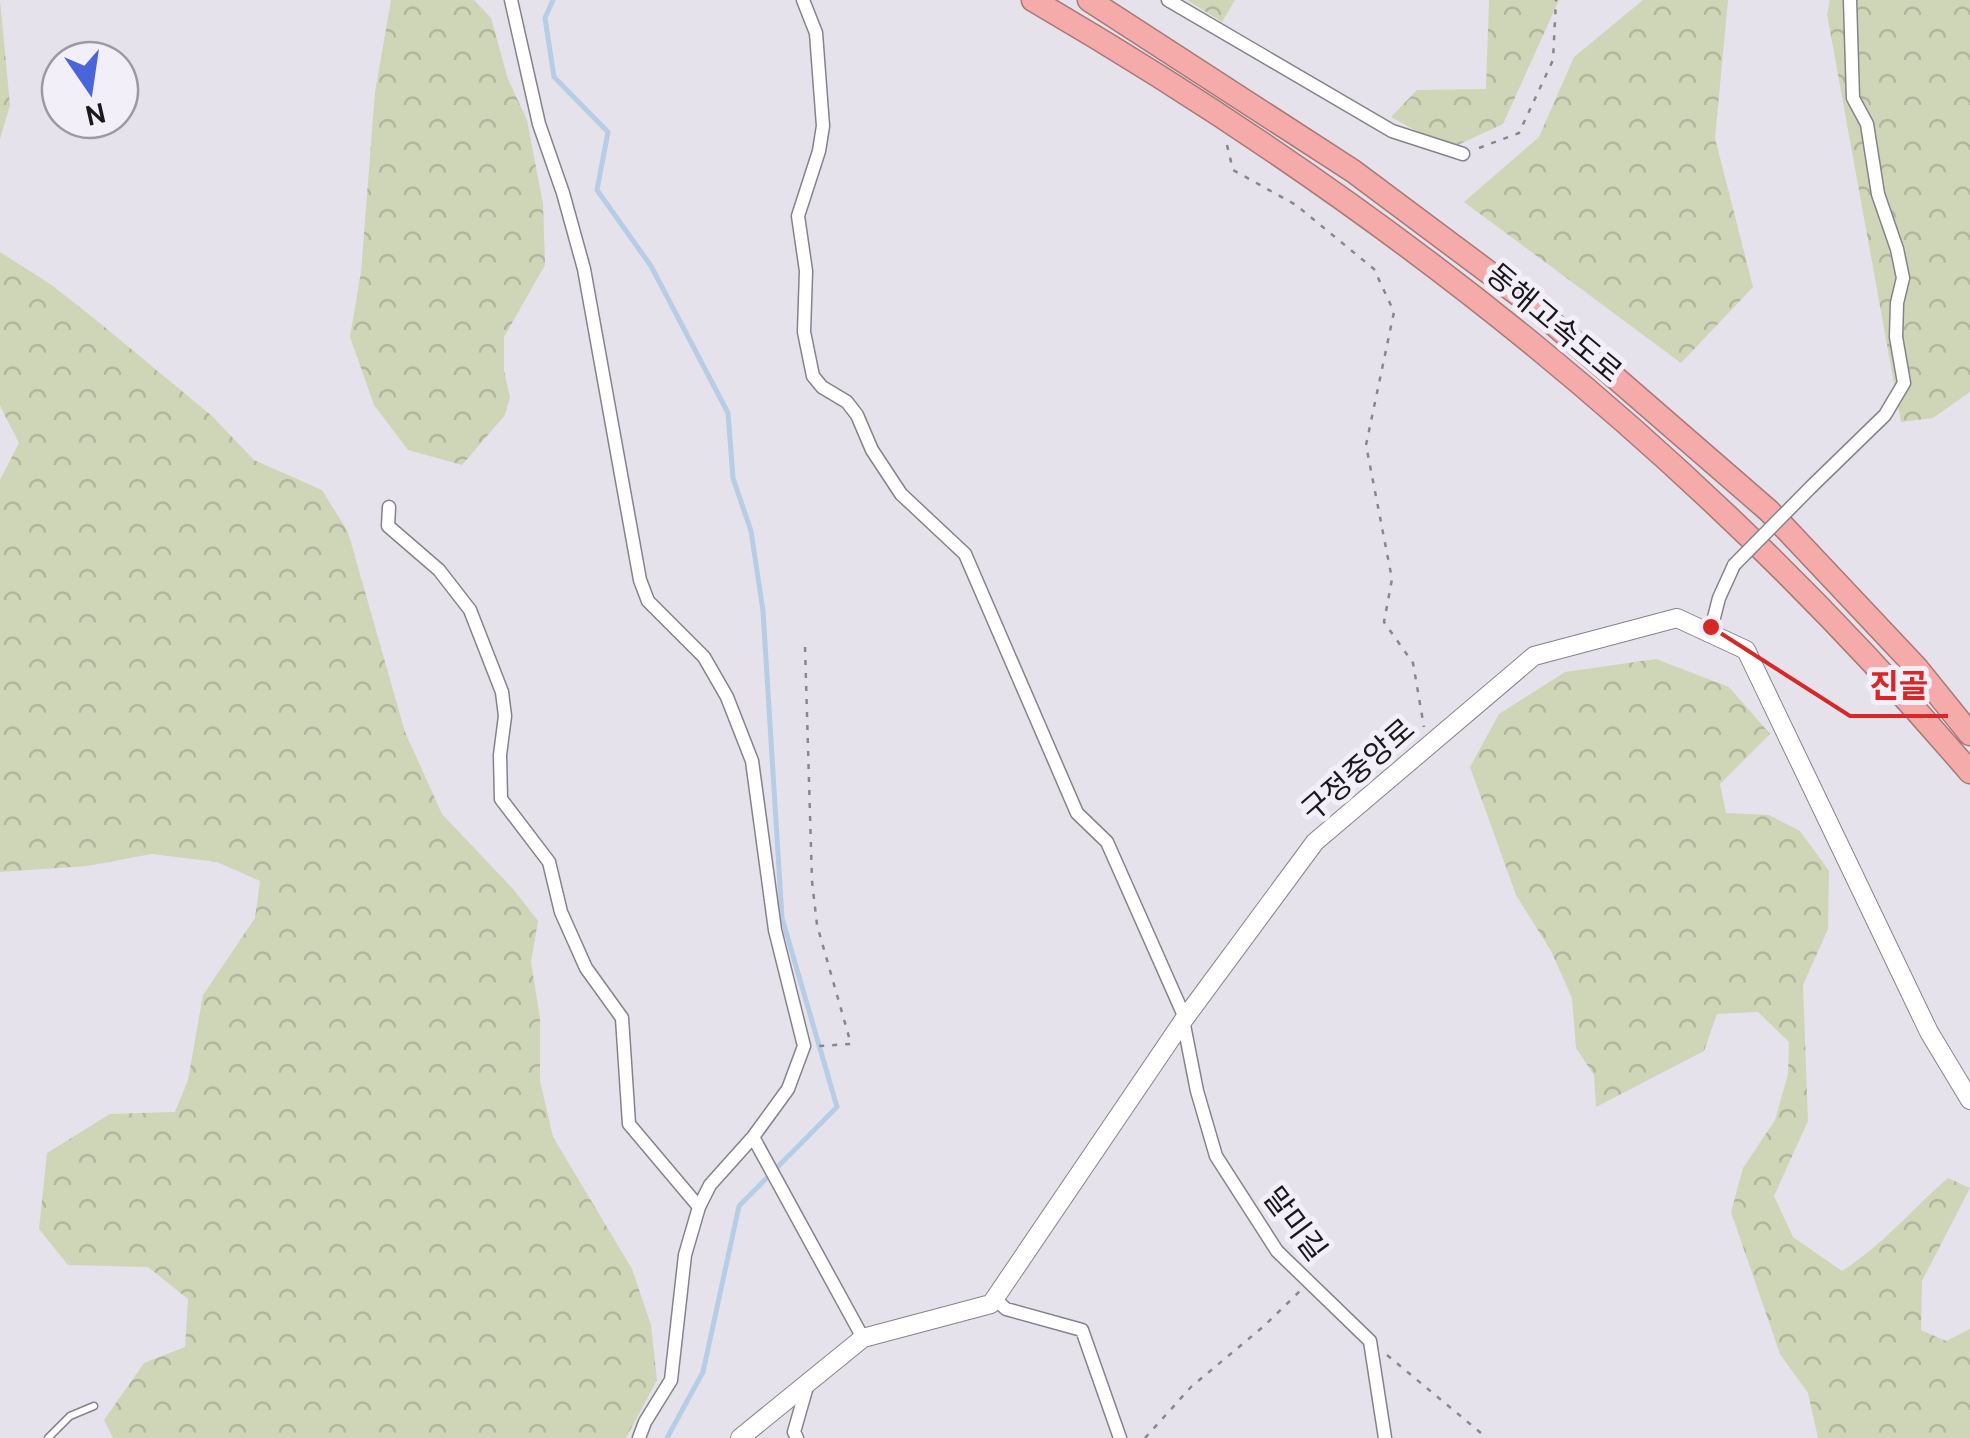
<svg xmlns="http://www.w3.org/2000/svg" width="1970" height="1438" font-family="Cabin,'Noto Sans KR',sans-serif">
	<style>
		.forest { fill: url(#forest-crowns) }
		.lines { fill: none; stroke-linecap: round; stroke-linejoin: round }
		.stream { stroke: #b7cde6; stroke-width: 5 }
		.lane-casing { stroke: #86828a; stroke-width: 9 }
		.street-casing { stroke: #86828a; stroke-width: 15 }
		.secondary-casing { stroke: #86828a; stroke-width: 20 }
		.highway-casing { stroke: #a87877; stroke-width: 25 }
		.path { stroke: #89868c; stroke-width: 2.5; stroke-dasharray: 5 8; stroke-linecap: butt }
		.lane { stroke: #fff; stroke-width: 6 }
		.street { stroke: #fff; stroke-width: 12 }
		.secondary { stroke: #fff; stroke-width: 18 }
		.highway { stroke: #f4aba9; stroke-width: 22 }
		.street-bridge-casing { stroke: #86828a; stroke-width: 15; stroke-linecap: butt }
		.street-bridge { stroke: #fff; stroke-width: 12 }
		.labels { text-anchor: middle; stroke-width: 10; stroke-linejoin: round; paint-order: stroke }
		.street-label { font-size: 30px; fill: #1a181b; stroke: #f3eff8 }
		.leader { fill: none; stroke: #d62828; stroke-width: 4 }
		.callout-dot { fill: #d62828; stroke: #f3eff8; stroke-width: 4 }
		.callout-label { font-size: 32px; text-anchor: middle; font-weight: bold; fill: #d62828; stroke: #f3eff8; stroke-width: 10; stroke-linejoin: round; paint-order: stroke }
	</style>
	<defs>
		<pattern id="forest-crowns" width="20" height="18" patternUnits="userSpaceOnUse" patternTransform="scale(2.5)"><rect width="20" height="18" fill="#cfd5b7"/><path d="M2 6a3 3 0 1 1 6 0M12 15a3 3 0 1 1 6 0" fill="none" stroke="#b1b69d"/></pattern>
	</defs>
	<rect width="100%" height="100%" fill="#e6e2eb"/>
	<path class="forest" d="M0 0 10 105 0 139Z
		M391 0H474L491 18 508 79 527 120 543 204 545 265 504 337V371L510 397 505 415 462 465 408 450 374 405 350 337 361 272 375 92Z
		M1187 0H1235L1222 22Z
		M1489 0H1559L1503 124 1449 149 1391 117 1417 90 1486 89Z
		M1643 0H1728L1715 138 1753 287 1681 363 1464 202 1539 137 1574 57Z
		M1830 0H1970V392L1933 418 1901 422 1827 14Z
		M0 252 53 286 96 320 212 416 254 460 322 490 348 532 405 732 442 814 514 890 538 921 531 962 540 1018V1081L553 1137 632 1269 651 1325 657 1380 626 1438H113L104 1420 144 1363 185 1347 188 1299 148 1267 68 1265 39 1229 47 1153 110 1114 175 1112 188 1080 203 995 255 918 260 881 217 862 152 854 87 866 0 872V480L19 443 0 406Z
		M1656 659 1729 687 1770 734 1720 784 1726 813 1769 815 1800 831 1829 871 1828 929 1803 985 1808 1121 1774 1196 1793 1237 1842 1271C1882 1246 1912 1209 1948 1178L1970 1188 1922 1281 1921 1330 1946 1341 1970 1329V1438H1818L1808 1393 1780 1354 1731 1212 1743 1168 1775 1120 1788 1074 1789 1042 1758 1012 1717 1014 1704 1051 1596 1107 1594 1075 1576 1048 1572 998 1551 951 1516 895 1470 767 1499 714 1565 672Z"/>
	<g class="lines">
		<path class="stream" d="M553 0 545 18 554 77 608 132 597 190 651 266 728 413 733 478 751 531 763 611 782 918 837 1107 739 1206 703 1372 667 1438"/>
		<g class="lane-casing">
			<path id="lane" d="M48 1438 70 1416 94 1406"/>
		</g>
		<g class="street-casing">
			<path id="street" d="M511 0 539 124 563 193 584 269 640 580 648 601 704 657 727 697 752 761 775 930 804 1046 788 1089 753 1137 710 1185 699 1207 685 1255 671 1380 645 1422 639 1438
				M803 0 816 33 823 126 819 151 798 216 806 271 804 332 813 376 822 387 847 402 857 415 872 450 901 494 965 554 1077 813 1107 842 1185 1018
				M1168 0 1392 131 1463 154
				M1812 486 1885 415 1904 383 1896 337 1897 303 1903 278 1897 249 1878 194 1867 124 1853 98 1850 0
				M389 507 388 526 439 570 470 610 502 692 505 716 500 755 501 799 549 862 561 912 586 968 622 1018 629 1124 699 1207
				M1710 633 1719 598 1734 565
				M1184 1025 1197 1091 1216 1156 1277 1251 1370 1341 1385 1438
				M753 1137 863 1338
				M995 1299 1006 1309 1082 1330 1120 1438
				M797 1438 794 1432 808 1383"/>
		</g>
		<g class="secondary-casing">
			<path id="secondary" d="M740 1438 863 1338 991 1304 1185 1018 1315 842 1534 656 1677 618 1746 650 1929 1032 1970 1100"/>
		</g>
		<g class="highway-casing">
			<path id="highway" d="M1033 0C1392 209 1700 456 1970 772
				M1089 0 1353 171 1527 301 1769 511 1916 667 1970 734"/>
		</g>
		<path class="path" d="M1227 145 1233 170 1296 205 1374 269 1394 312 1366 445 1392 579 1384 622 1413 663 1424 727
			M1479 148 1519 133 1553 60 1556 0
			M805 647 812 881 817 925 851 1044 819 1046
			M1387 1355 1487 1438
			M1145 1438 1191 1387 1264 1326 1300 1291"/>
		<use href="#lane" class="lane"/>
		<use href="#street" class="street"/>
		<use href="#secondary" class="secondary"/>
		<use href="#highway" class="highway"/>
		<g class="street-bridge-casing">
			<path id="street-bridge" d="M1734 565 1812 486"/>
		</g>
		<use href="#street-bridge" class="street-bridge"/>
	</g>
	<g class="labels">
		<g class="street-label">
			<text transform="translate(1554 323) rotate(40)" y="10">동해고속도로</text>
			<text transform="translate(1358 770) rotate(-41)" y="10">구정중앙로</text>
			<text transform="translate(1295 1224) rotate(53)" y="10">말미길</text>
		</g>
	</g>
	<path class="leader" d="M1711 627L1850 716H1948"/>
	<circle class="callout-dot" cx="1711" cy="627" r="10"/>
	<g class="callout-label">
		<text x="1899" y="697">진골</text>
	</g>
	<g transform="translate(90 90) rotate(167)"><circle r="48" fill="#f3eff8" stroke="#9c99a0" stroke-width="2.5"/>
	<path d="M0-8L18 38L0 25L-18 38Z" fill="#4965d9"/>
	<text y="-15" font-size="28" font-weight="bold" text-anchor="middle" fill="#1a181b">N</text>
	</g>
</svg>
